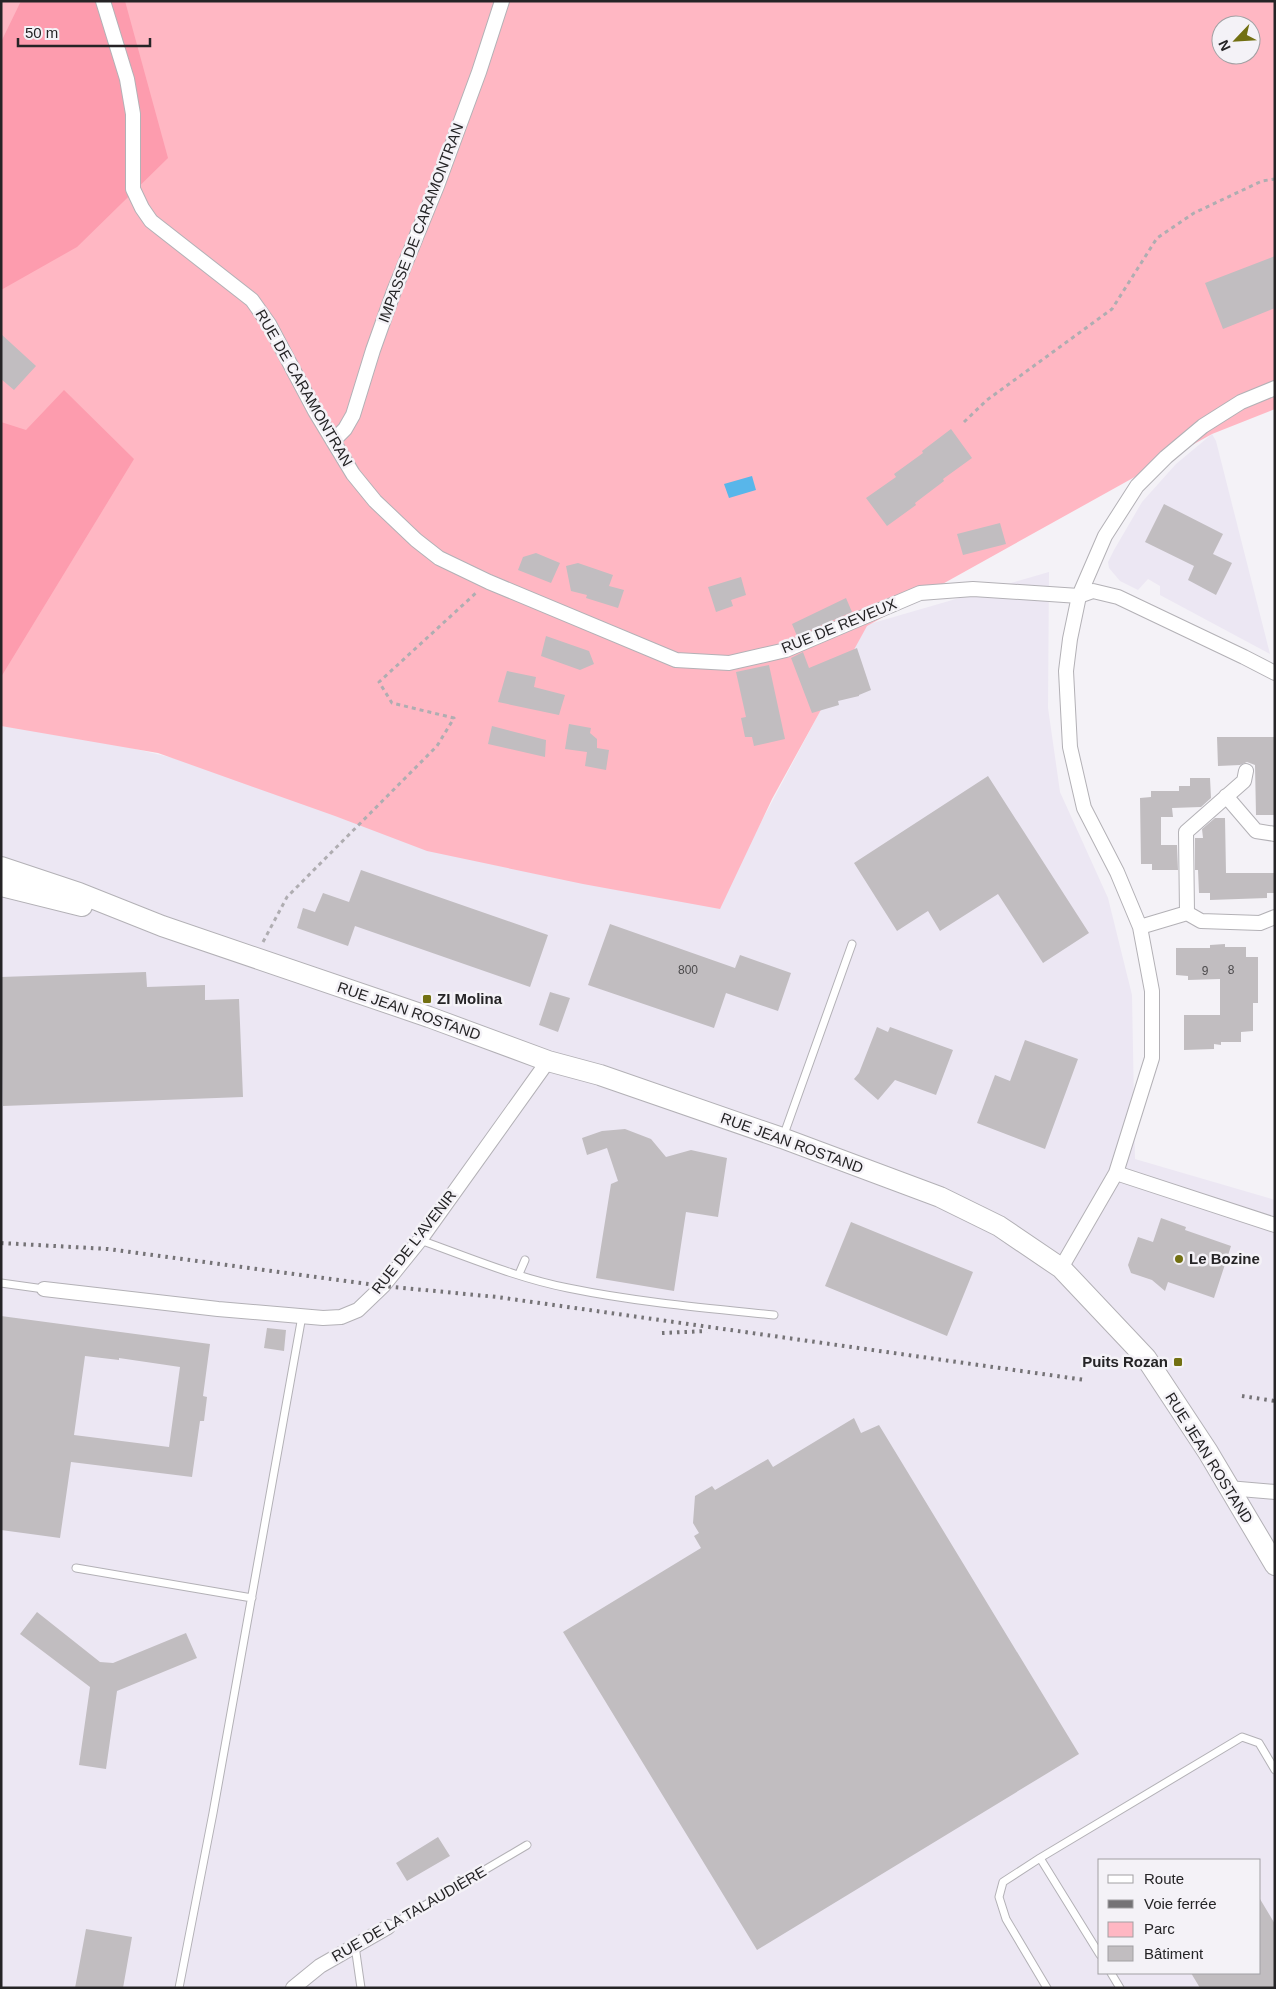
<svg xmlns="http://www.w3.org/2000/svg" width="1276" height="1989" font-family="Arial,sans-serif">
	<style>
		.built { fill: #ece7f3; fill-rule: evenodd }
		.green { fill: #ffb7c3; fill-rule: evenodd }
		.forest { fill: #fd9cae }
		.water { fill: #58b6ea }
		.building { fill: #c1bdc0; fill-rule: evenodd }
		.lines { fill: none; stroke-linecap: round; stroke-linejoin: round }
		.service-casing { stroke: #b3b1b6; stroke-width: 9 }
		.minor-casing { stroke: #b3b1b6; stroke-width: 16 }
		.secondary-casing { stroke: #b3b1b6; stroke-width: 22 }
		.path { stroke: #afadb1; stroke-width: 3; stroke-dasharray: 4 4; stroke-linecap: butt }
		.service { stroke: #fff; stroke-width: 7 }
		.minor { stroke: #fff; stroke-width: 14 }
		.secondary { stroke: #fff; stroke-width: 20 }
		.rail { stroke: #757376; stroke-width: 4; stroke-dasharray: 2.5 5; stroke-linecap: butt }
		.poi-dot { fill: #727012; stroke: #f4f2f7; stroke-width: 2 }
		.labels { text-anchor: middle; stroke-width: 5; stroke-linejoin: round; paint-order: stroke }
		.number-label { font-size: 12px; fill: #4c4a4c }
		.street-label { font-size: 15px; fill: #252426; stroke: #f4f2f7 }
		.poi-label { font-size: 15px; font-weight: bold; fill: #252426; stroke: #f4f2f7; text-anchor: start }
	</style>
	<rect width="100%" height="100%" fill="#f4f2f7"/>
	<path class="built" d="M1212 434 1216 441 1270 654 1160 595V586L1148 579 1138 590 1120 581 1109 568 1108 562 1114 550 1142 502 1176 464Z
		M1049 572 1048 708 1060 792 1108 898 1132 995 1135 1159 1275 1200V1988H1V726L76 735 233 772 716 907 866 625ZM1100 1860H1260V1973H1100Z"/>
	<path class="green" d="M1 1H1275V409L1212 434 867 626 772 799 720 909 583 884 427 851 335 816 158 753 1 726ZM1221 25H1251V55H1221Z"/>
	<path class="forest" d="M21 1H125L168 158 77 247 1 290V42Z
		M64 390 134 459 1 677V422L26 430Z"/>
	<path class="water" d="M752 476 756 490 729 498 724 484Z"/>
	<path class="building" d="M1275 256V308L1223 329 1205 283Z
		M1 334 36 366 14 390 1 379Z
		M951 429 972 458 943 479 944 481 915 503 916 505 887 526 866 498 896 477 894 474 923 453 922 451Z
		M1164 504 1223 534 1213 554 1232 563 1216 595 1188 580 1194 566 1145 542Z
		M1000 523 1006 544 963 555 957 534Z
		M536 553 560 563 551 583 518 570 523 557Z
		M578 563 613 575 609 586 624 590 618 608 586 598 587 595 571 591 566 566Z
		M741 577 746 595 731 600 733 606 716 612 708 587Z
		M846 598 852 612 797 636 792 624Z
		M546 636 589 651 594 664 580 670 541 656Z
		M857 648 871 690 859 695V696L838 701 839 705 812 713 791 658 803 652 809 668Z
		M769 665 785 739 754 746 752 737H745L741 718 746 717 736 672Z
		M507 671 536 677 534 687 565 695 559 715 498 702Z
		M569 724 591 728 590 733 597 739V748L609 750 606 770 585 766 587 752 565 749Z
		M492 726 546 740 545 757 488 744Z
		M1217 737H1275V815H1256L1255 765 1247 762 1240 765 1218 766Z
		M988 776 1089 933 1043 963 998 894 940 931 928 911 897 931 854 863Z
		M1190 778H1210L1211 798 1201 807 1172 808 1173 817H1161V845H1177L1178 870H1152V864H1141L1140 798 1151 797V791H1179V786H1190Z
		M1215 818H1225L1226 873H1275V893H1267V898L1210 900V893H1199L1198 870H1195V838H1203L1202 829Z
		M361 870 548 935 530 987 355 926 348 946 297 928 303 908 315 912 323 893 349 902Z
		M610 924 735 968 740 955 791 973 778 1011 726 993 714 1028 588 985Z
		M1225 944V947H1246V957H1258V1003H1253V1031L1241 1032V1042H1221V1045L1214 1044V1049L1184 1050V1015H1220V979L1188 980V976L1176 975V948H1210V945Z
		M146 972 147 987 205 985V1000L239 999 243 1097 3 1106 1 977Z
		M550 992 570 998 558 1032 539 1025Z
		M877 1027 888 1032 890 1027 953 1050 936 1095 895 1080 878 1100 854 1079 859 1073Z
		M1025 1040 1078 1059 1045 1149 977 1123 995 1075 1010 1081Z
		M625 1129 651 1139 666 1157 691 1150 727 1158 718 1217 686 1212 674 1291 596 1278 611 1184 618 1181 607 1148 587 1155 582 1138 602 1131Z
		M1161 1218 1186 1227 1185 1230 1231 1246 1214 1298 1168 1282 1165 1291 1152 1280 1131 1273 1128 1265 1138 1237 1153 1242Z
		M851 1222 973 1272 947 1336 825 1286Z
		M1 1316 210 1344 203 1396 207 1397 204 1421H200L192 1477 71 1462 60 1538 1 1530ZM85 1356 119 1360V1358L180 1367 169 1447 74 1435Z
		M267 1328 286 1330 284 1351 264 1348Z
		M854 1418 861 1433 879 1425 1079 1754 757 1950 563 1632 701 1548 694 1536 699 1533 693 1523 695 1496 712 1486 715 1490 768 1459 773 1467Z
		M37 1612 100 1662 113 1663 186 1633 197 1658 117 1691 106 1769 79 1765 90 1687 20 1634Z
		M438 1837 450 1856 407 1881 396 1863Z
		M1260 1899 1275 1924V1988H1200L1191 1973H1260Z
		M86 1929 132 1937 123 1988H75Z"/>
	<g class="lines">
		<g class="service-casing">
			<path id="service" d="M783 1137 852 944
				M420 1240C468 1257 517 1278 568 1288 636 1302 705 1308 774 1315
				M519 1274 525 1260
				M1 1283 44 1289
				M76 1568 252 1598
				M1040 1858 1003 1882 999 1897 1006 1919 1047 1988
				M388 1927 527 1845
				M355 1946 361 1988
				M1100 1955 1040 1858 1242 1737 1259 1743 1275 1770
				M1111 1973 1120 1988
				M179 1988 213 1813 302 1316"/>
		</g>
		<g class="minor-casing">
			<path id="minor" d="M103 1 127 79 133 114V189L142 208 151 221 252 300 269 324 315 411 353 474 375 501 416 540 439 558 489 582 676 660 729 663 786 650 920 593 973 589 1079 596 1093 591 1118 597 1244 657 1275 673
				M333 441 345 429 353 415 373 350 394 291 437 186 479 72 502 1
				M1226 796 1256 831 1275 834
				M1187 913 1201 921 1260 923 1275 917
				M1140 927 1187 913 1186 832 1244 781 1246 771
				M1116 1173 1275 1225
				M1061 1268 1116 1173 1152 1058V991L1140 927 1117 872 1084 808 1070 747 1066 671 1070 639 1079 596 1105 536 1137 486 1166 457 1203 426 1241 402 1275 388
				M44 1289 218 1309 323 1318 341 1317 358 1310 383 1286 420 1240 548 1061
				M1228 1488 1275 1492
				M293 1988 320 1966 388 1927"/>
		</g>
		<g class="secondary-casing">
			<path id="secondary" d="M1 867 79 893 162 926 429 1017 548 1061 600 1075 782 1138 940 1197 999 1226 1061 1268 1146 1358 1208 1452 1275 1565
				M1 886 82 906"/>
		</g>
		<path class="path" d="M964 422 987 400 1112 309 1157 238 1194 213 1262 181 1275 179
			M263 942 287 897 437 746 454 718 392 703 379 682 477 592"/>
		<use href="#service" class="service"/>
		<use href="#minor" class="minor"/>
		<use href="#secondary" class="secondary"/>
		<path class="rail" d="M1 1243 108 1249 383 1286 497 1297 1085 1380
			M662 1333 707 1331
			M1242 1396 1275 1401"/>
	</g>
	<g class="poi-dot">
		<rect x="422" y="994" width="10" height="10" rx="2.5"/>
		<circle cx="1179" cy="1259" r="5"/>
		<rect x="1173" y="1357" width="10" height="10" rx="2.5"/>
	</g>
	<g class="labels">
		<g class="number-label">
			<text x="688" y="974">800</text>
			<text x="1231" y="974">8</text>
			<text x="1205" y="975">9</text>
		</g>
		<g class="street-label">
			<text transform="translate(421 223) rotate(-69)" y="5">IMPASSE DE CARAMONTRAN</text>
			<text transform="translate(304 388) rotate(60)" y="5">RUE DE CARAMONTRAN</text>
			<text transform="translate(839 626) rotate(-22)" y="5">RUE DE REVEUX</text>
			<text transform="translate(409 1011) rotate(19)" y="5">RUE JEAN ROSTAND</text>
			<text transform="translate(792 1143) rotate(20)" y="5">RUE JEAN ROSTAND</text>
			<text transform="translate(414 1242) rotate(-52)" y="5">RUE DE L'AVENIR</text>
			<text transform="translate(1209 1458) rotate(58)" y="5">RUE JEAN ROSTAND</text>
			<text transform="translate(409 1914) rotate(-30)" y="5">RUE DE LA TALAUDIÈRE</text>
		</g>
		<g class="poi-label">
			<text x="437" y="1004">ZI Molina</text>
			<text x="1189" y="1264">Le Bozine</text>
			<text x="1168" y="1367" text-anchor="end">Puits Rozan</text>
		</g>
	</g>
	<rect width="1276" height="1989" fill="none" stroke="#252426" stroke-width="5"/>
	<rect x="1098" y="1859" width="162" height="115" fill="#f4f2f7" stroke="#a1a0a3"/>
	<rect x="1108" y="1875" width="25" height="8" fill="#ffffff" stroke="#a1a0a3"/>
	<text x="1144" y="1884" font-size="15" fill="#252426">Route</text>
	<rect x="1108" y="1900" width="25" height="8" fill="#757376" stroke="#a1a0a3"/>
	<text x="1144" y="1909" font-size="15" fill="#252426">Voie ferrée</text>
	<rect x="1108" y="1922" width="25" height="15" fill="#ffb7c3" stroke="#a1a0a3"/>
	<text x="1144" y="1934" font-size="15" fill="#252426">Parc</text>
	<rect x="1108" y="1946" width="25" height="15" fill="#c1bdc0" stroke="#a1a0a3"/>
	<text x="1144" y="1959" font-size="15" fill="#252426">Bâtiment</text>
	<g transform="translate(1236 40) rotate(245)"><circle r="24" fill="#f4f2f7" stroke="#a1a0a3"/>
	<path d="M0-4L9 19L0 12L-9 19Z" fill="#727012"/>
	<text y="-8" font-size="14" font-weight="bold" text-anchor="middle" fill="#252426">N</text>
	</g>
	<path d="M18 38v8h132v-8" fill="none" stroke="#252426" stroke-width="2.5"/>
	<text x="25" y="38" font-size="15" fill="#252426" stroke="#f4f2f7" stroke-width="4" paint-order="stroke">50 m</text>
</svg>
